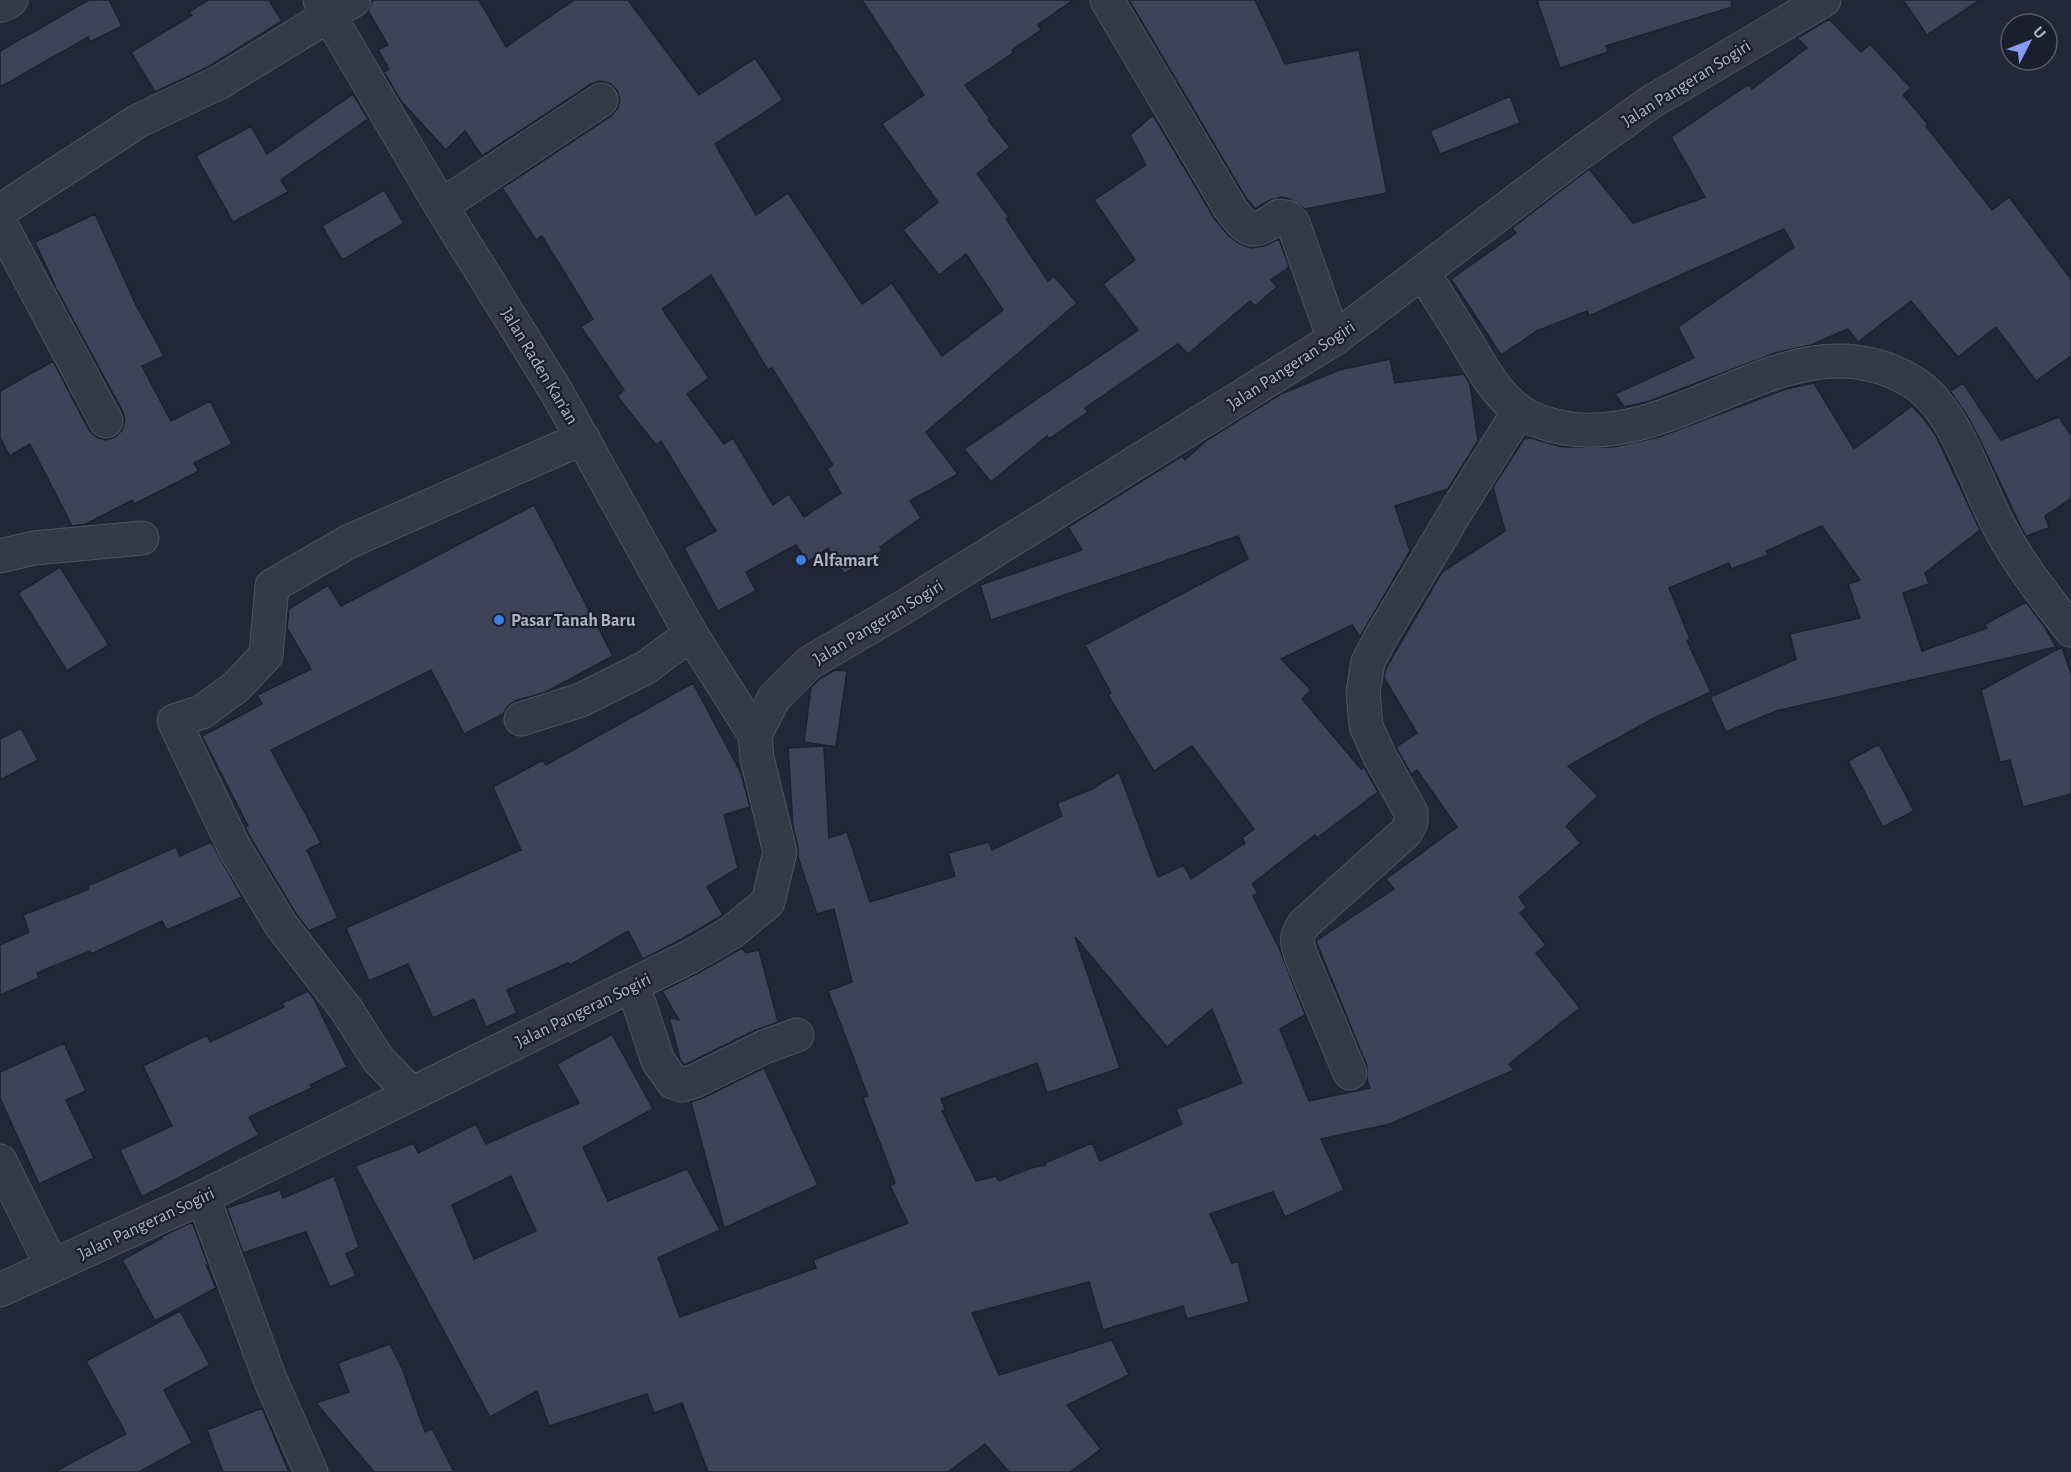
<svg xmlns="http://www.w3.org/2000/svg" width="2071" height="1472" font-family="'Alegreya Sans',sans-serif">
	<style>
		.building { fill: #3e4457; stroke: #1d202e; stroke-width: 1.5; fill-rule: evenodd }
		.lines { fill: none; stroke-linecap: round; stroke-linejoin: round }
		.minor-casing { stroke: #505462; stroke-width: 35 }
		.minor { stroke: #353948; stroke-width: 33 }
		.shop-dot { fill: #3f7fe0; stroke: #1b1e2c; stroke-width: 2 }
		.labels { text-anchor: middle; stroke-width: 4.5; stroke-linejoin: round; paint-order: stroke }
		.street-label { font-size: 18px; fill: #b0b4c4; stroke: #1b1e2c }
		.poi-label { font-size: 18px; font-weight: bold; fill: #b0b4c4; stroke: #1b1e2c; text-anchor: start }
	</style>
	<rect width="100%" height="100%" fill="#222737"/>
	<path class="building" d="M89 0H109L122 26 90 42 88 37 0 87V51Z
		M208 0H269L282 21 208 67 155 92 131 52 192 15 189 12Z
		M373 0H479L506 47 574 0H628L699 95 755 58 783 100 715 144 756 215 788 193 862 304 892 283 942 356 1003 310 966 254 939 275 903 230 938 202 882 124 924 95 862 0H1073L1038 25 1041 30 1012 50 1013 53 965 85 990 119 988 120 1010 147 977 174 1009 217 1006 219 1048 281 1054 276 1077 303 926 432 958 474 910 501 921 518 880 547 882 551 844 574 828 548 807 562 796 545 746 572 756 591 718 611 684 548 716 531 661 441 656 445 617 396 624 390 581 327 593 319 542 236 536 240 502 188 611 116 618 108 620 99 617 90 609 83 600 81 591 84 482 156 465 131 446 150 401 101 384 72 389 69 378 50 388 45 368 11ZM711 275 768 370 772 368 833 465 827 469 841 493 804 517 789 494 773 505 733 438 724 444 687 394 709 378 662 309Z
		M1129 0H1255L1285 64 1359 50 1387 193 1305 209 1290 199 1281 197 1268 201 1255 209 1246 198Z
		M1537 0H1731L1732 7 1606 46 1608 52 1560 68Z
		M1903 0H1980L1927 35Z
		M1829 19 1861 52 1870 44 1911 88 1903 95 1928 124 1926 126 1992 210 2009 197 2071 279V356L2036 381 1996 327 1958 357 1911 301 1858 342 1848 329 1811 345 1775 353 1647 402 1624 407 1615 394 1694 358 1678 327 1794 247 1784 229 1589 316 1587 311 1537 331 1501 355 1451 279 1516 233 1512 228 1589 169 1633 223 1705 197 1671 137 1749 84 1752 89 1807 48 1797 38Z
		M353 94 368 119 281 180 288 192 233 222 196 156 251 126 267 154Z
		M1510 96 1520 123 1440 154 1430 131Z
		M1153 115 1214 218 1228 235 1240 244 1252 248 1264 246 1279 239 1289 267 1271 280 1277 287 1255 306 1250 301 1188 354 1178 344 1085 408 1088 412 1049 439 1047 436 991 482 964 449 1138 330 1103 284 1135 260 1094 200 1146 165 1130 135Z
		M384 190 404 223 342 260 322 226Z
		M95 214 135 303 164 356 142 366 171 421 210 401 232 444 194 463 199 471 162 490 134 504 132 500 86 524 72 526 30 444 10 456 0 438V391L53 361 89 430 96 437 106 440 115 437 122 430 125 421 123 412 56 288 35 242Z
		M1390 359 1395 383 1464 374 1470 384 1478 441 1448 489 1395 506 1410 551 1360 637 1352 625 1281 659 1311 690 1302 699 1361 769 1364 767 1378 792 1317 838 1315 835 1252 884 1258 893 1253 896 1280 950 1305 1015 1280 1029 1309 1101 1370 1088 1367 1079V1066L1316 941 1394 889 1386 879 1457 827 1417 770 1411 774 1396 747 1417 733 1384 678 1386 668 1442 572 1505 531 1493 487 1524 439 1530 438 1563 447H1613L1659 437 1786 389 1814 383 1854 449 1912 406 1925 420 1936 436 1980 530 1925 573 1929 584 1903 593 1922 651 1987 628 1985 624 2026 602 2044 626 2056 647 1776 711 1726 732 1710 697 1796 659 1790 634 1860 618 1848 584 1860 580 1822 526 1766 551 1768 555 1731 569 1729 563 1669 588 1690 639 1687 641 1711 692 1652 719 1568 766 1598 796 1566 826 1581 843 1519 897 1527 908 1520 913 1546 945 1536 953 1580 1008 1509 1064 1514 1070 1390 1124 1321 1139 1344 1190 1285 1217 1273 1192 1210 1214 1232 1263 1238 1262 1249 1302 1187 1319 1183 1306 1103 1330 1089 1282 972 1313 999 1375 1112 1340 1129 1375 1067 1405 1101 1449 1070 1472H1009L985 1444 948 1472H708L682 1403 654 1413 647 1394 549 1426 537 1391 490 1417 355 1166 414 1143 418 1153 476 1124 486 1144 579 1103 557 1064 612 1034 653 1109 583 1147 608 1201 687 1169 720 1230 658 1258 680 1317 816 1268 813 1260 908 1223 890 1186 895 1183 863 1098 868 1096 828 991 852 982 834 909 817 914 798 857V848L793 826 788 748 824 746 829 838 847 832 870 902 955 876 948 853 989 842 992 850 1062 816 1057 803 1092 789 1119 772 1158 877 1184 865 1191 879 1245 843 1242 838 1254 829 1192 746 1154 771 1108 695 1111 693 1085 645 1248 559 1238 536 991 620 980 585 1082 550 1068 527 1182 456 1185 460 1207 440 1281 394 1339 370ZM1075 937 1167 1047 1212 1009 1242 1083 1176 1109 1182 1124 1100 1161 1092 1143 1045 1163 1046 1165 1031 1168 999 1181 996 1176 976 1181 942 1111 945 1110 941 1099 1037 1063 1047 1093 1120 1068ZM511 1176 536 1231 474 1259 452 1205Z
		M1963 383 2001 440 2059 417 2071 435V499L2045 516 2049 528 2026 536 2023 531 1979 438 1968 417 1950 391Z
		M534 505 613 656 546 692 515 701 508 706 503 714 464 734 431 670 271 750 321 843 307 850 338 918 309 931 296 914 252 840 245 827 248 826 202 736 262 704 257 695 311 669 287 628 289 609 328 585 341 606Z
		M60 567 109 645 67 671 18 593Z
		M2062 647 2071 674V794L2023 807 2010 760 2000 762 1981 690Z
		M835 670 847 671 836 747 804 742 811 687 821 678Z
		M693 683 741 773 750 807 724 815 738 868 707 887 723 915 682 939 643 959 628 931 570 965 568 963 507 990 517 1013 486 1027 474 999 433 1018 408 964 369 981 346 928 521 850 493 787 543 760 546 765Z
		M21 728 38 760 0 780V739Z
		M1879 744 1914 811 1883 827 1848 761Z
		M211 842 242 897 167 930 162 921 91 954 90 951 37 973 39 978 0 995V945L29 932 23 915 89 889 88 886 176 847 180 856Z
		M742 948 746 953 759 950 778 1022 756 1030 684 1065 680 1059 669 1017 679 1020 662 991 700 972Z
		M308 991 314 999 347 1067 310 1085 312 1088 249 1117 259 1135 142 1197 120 1150 172 1126 143 1066 207 1035 210 1042 284 1007 282 1003Z
		M64 1043 86 1091 66 1100 94 1158 39 1184 0 1098V1072Z
		M764 1068 818 1185 724 1228 691 1102 703 1098Z
		M334 1176 359 1247 346 1254 356 1276 330 1287 306 1232 243 1253 227 1208 280 1190 283 1198Z
		M192 1222 208 1264 206 1265 216 1288 155 1321 122 1260 162 1238 161 1237Z
		M180 1311 210 1365 164 1390 192 1443 139 1472H54L126 1434 86 1361Z
		M390 1344 402 1368 425 1432 432 1428 454 1472H374L316 1403 349 1392 338 1363Z
		M262 1408 289 1472H223L207 1430Z"/>
	<g class="lines">
		<g class="minor-casing">
			<path id="minor" d="M320 0 441 206 556 391 691 634 755 735
				M1107 0 1230 208C1249 234 1253 235 1279 216L1287 217 1293 223 1334 339
				M2 5 11 0
				M441 206 601 100
				M0 211 138 121 220 82 354 0
				M0 223 106 421
				M1423 273C1439 297 1454 322 1469 346 1483 370 1496 393 1518 410 1532 421 1547 424 1564 428 1685 449 1793 311 1911 381 1956 407 1975 482 1999 526 2019 564 2045 597 2071 630
				M0 556 34 548 142 538
				M521 719 581 700 645 668 691 634
				M633 985 658 1061 673 1082 682 1085 695 1081 764 1047 797 1035
				M1350 1073 1303 961C1297 944 1294 939 1304 924L1406 832 1411 822V812L1380 757 1366 726 1363 692 1368 662 1381 637 1457 510 1519 411
				M411 1093 378 1059 346 1009 281 925 235 849 174 721 202 712 237 686 266 655 272 586 348 542 583 438
				M0 1161 52 1266
				M203 1197 270 1379 311 1472
				M0 1290 203 1197 691 956 732 932 768 902 780 852 757 758 755 735 774 698 809 663 899 610 1334 339 1576 156 1651 102 1824 0"/>
		</g>
		<use href="#minor" class="minor"/>
	</g>
	<g class="shop-dot">
		<circle cx="801" cy="560" r="6"/>
		<circle cx="499" cy="620" r="6"/>
	</g>
	<g class="labels">
		<g class="street-label">
			<text transform="translate(1686 83) rotate(-32)" y="6">Jalan Pangeran Sogiri</text>
			<text transform="translate(1291 365) rotate(-33)" y="6">Jalan Pangeran Sogiri</text>
			<text transform="translate(540 366) rotate(59)" y="6">Jalan Raden Kan'an</text>
			<text transform="translate(878 622) rotate(-31)" y="6">Jalan Pangeran Sogiri</text>
			<text transform="translate(583 1010) rotate(-26)" y="6">Jalan Pangeran Sogiri</text>
			<text transform="translate(146 1223) rotate(-25)" y="6">Jalan Pangeran Sogiri</text>
		</g>
		<g class="poi-label">
			<text x="813" y="566">Alfamart</text>
			<text x="511" y="626">Pasar Tanah Baru</text>
		</g>
	</g>
	<g transform="translate(2029 42) rotate(48)"><circle r="28" fill="#1b1e2c" stroke="#575a69" stroke-width="1.5"/>
	<path d="M0-4.5L10 22L0 15L-10 22Z" fill="#879bf2"/>
	<text y="-9" font-size="16" font-weight="bold" text-anchor="middle" fill="#b0b4c4">U</text>
	</g>
</svg>
